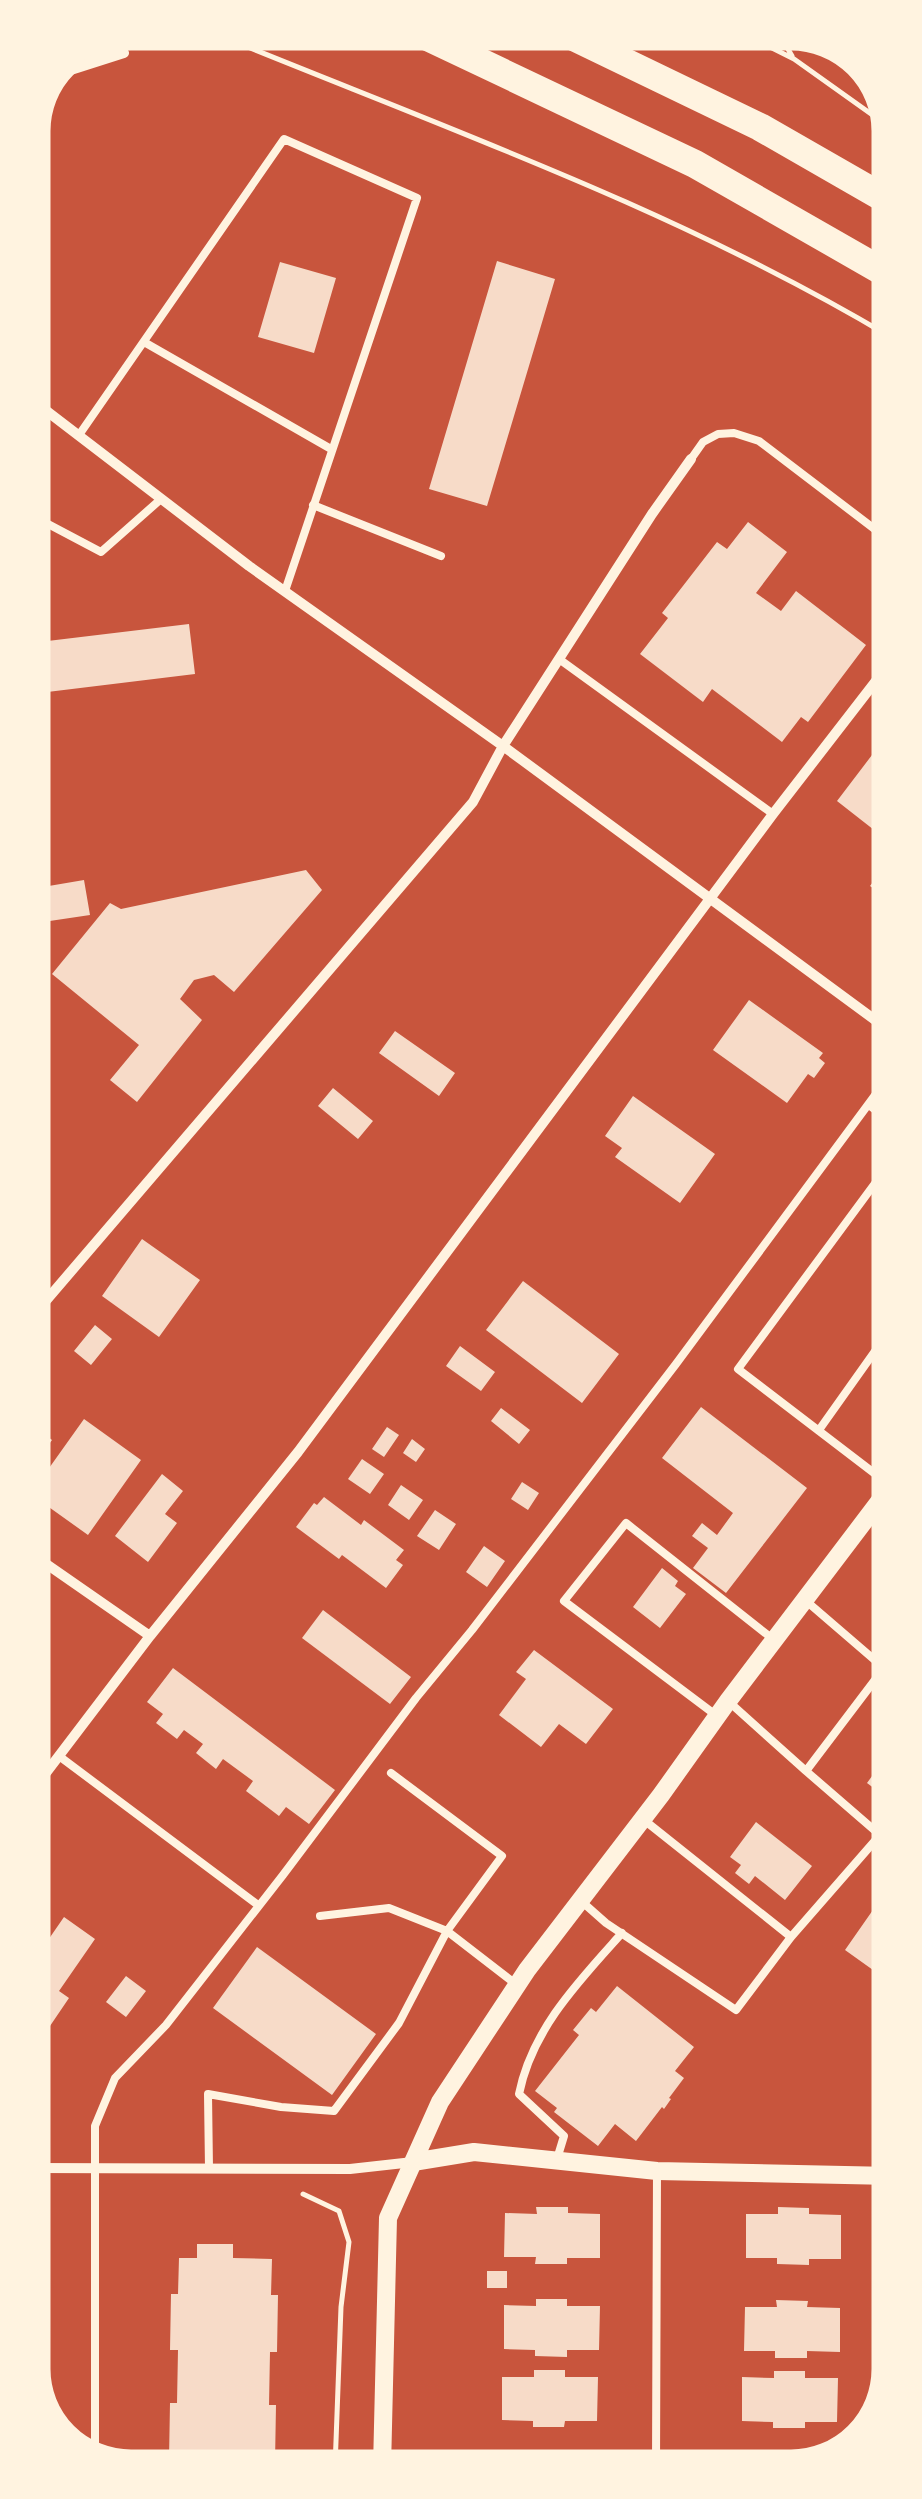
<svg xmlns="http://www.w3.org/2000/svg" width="922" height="2499" font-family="Spectral,serif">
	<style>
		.building { fill: #f7dbc8 }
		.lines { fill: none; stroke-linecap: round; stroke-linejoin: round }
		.path { stroke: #fff3e0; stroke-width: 5 }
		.service { stroke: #fff3e0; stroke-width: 8 }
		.minor { stroke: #fff3e0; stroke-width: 10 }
		.tertiary { stroke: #fff3e0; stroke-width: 18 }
		.trunk { stroke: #fff3e0; stroke-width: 28 }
		.rim { fill: none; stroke: #fff3e0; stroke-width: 5 }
	</style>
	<rect width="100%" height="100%" fill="#c8553d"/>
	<path class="building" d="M497 261 555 279 487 506 429 489Z
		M280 262 336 278 314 353 258 337Z
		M748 522 787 552 756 593 781 611 796 591 866 645 808 722 801 717 782 742 712 689 703 702 640 654 668 618 662 613 717 542 727 549Z
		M189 624 195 674 31 694V643Z
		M872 755 889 768 890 828 883 837 837 801Z
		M890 859V900L870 886Z
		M306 870 322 890 234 992 214 975 194 980 180 999 202 1020 137 1102 110 1080 139 1045 52 974 110 903 121 909Z
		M84 880 90 915 43 922 37 888Z
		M749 1000 823 1053 819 1058 825 1063 814 1078 808 1074 787 1103 713 1050Z
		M395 1031 455 1073 439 1096 379 1053Z
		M333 1088 373 1121 358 1139 318 1106Z
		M633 1096 715 1154 680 1203 615 1157 622 1148 605 1136Z
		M142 1239 200 1280 159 1337 102 1296Z
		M523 1281 619 1354 582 1403 486 1330Z
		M95 1325 112 1339 91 1365 74 1351Z
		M460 1346 495 1372 481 1391 446 1366Z
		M701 1407 807 1488 726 1593 693 1568 708 1548 692 1536 702 1523 717 1535 733 1513 662 1458Z
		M501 1408 530 1430 519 1444 491 1421Z
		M84 1419 141 1460 88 1535 32 1495V1492Z
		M32 1425 52 1440 32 1468Z
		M387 1427 399 1435 384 1457 372 1449Z
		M412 1439 425 1449 416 1462 403 1453Z
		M362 1459 384 1474 370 1494 348 1479Z
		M162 1474 183 1491 165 1514 177 1523 148 1562 115 1536Z
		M522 1482 539 1493 528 1510 511 1499Z
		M401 1485 423 1500 409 1520 388 1505Z
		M324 1497 361 1525 364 1520 404 1550 396 1560 403 1565 386 1588 342 1555 339 1559 296 1527 314 1503 317 1505Z
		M435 1510 456 1524 439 1550 417 1536Z
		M484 1546 505 1561 487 1587 466 1572Z
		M662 1568 678 1581 675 1586 686 1594 660 1628 633 1607Z
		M323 1610 411 1677 390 1704 302 1638Z
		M534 1650 613 1709 586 1744 559 1724 541 1747 499 1715 526 1679 516 1672Z
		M173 1668 335 1790 309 1824 286 1807 279 1816 246 1791 253 1781 223 1759 216 1769 196 1753 203 1744 184 1730 177 1739 156 1723 163 1714 147 1702Z
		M891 1750V1801L867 1783Z
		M756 1822 812 1866 785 1900 755 1876 749 1884 735 1873 741 1865 730 1857Z
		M875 1907 891 1918V1943L873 1970 845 1950Z
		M64 1917 95 1939 59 1991 69 1998 50 2026 33 2014V1981L44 1965 35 1959Z
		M257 1947 376 2034 332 2095 213 2008Z
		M126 1976 146 1991 126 2017 106 2002Z
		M617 1986 694 2047 675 2071 684 2078 669 2098 671 2099 664 2109 662 2107 636 2141 615 2124 598 2146 554 2112 557 2108 535 2091 579 2035 573 2030 591 2008 596 2012Z
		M536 2207H568V2213L600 2214V2258H567V2264H535L536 2257H504L505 2213 537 2214Z
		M778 2207 809 2208V2214L841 2215V2259H809V2265L777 2264V2258H746V2214H778Z
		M197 2244H233V2258L272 2259 271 2295H278L277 2352H270L269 2405H276L275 2462H269L268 2468H175L176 2460H169L170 2403H177L178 2350H170L171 2294H178L179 2258H197Z
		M487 2271H507V2288H487Z
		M536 2299H567V2306H600L599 2350H567V2357L535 2356V2350L504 2349V2305L536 2306Z
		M776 2300 808 2301 807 2307 840 2308V2352L807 2351V2358H775V2351H744L745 2307H777Z
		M534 2370H565V2377H598L597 2421H565L564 2427H533V2421L502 2420V2377H534Z
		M774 2371H805V2378H838L837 2422H805V2428H773V2422L742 2421V2377L774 2378Z"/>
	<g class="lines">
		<path class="path" d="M206 30C437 125 674 208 889 336
			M736 30 794 59 888 126
			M777 30 792 56
			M303 2194 339 2211 349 2242 341 2307 335 2468"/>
		<path class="service" d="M144 342 331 449
			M79 435 284 139 417 198 285 591
			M691 459 703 442 718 434 734 433 759 441 889 540
			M313 505 441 556
			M31 515 101 552 161 499
			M559 659 773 814
			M869 1105 890 1121
			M890 1163 738 1369 891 1486
			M819 1430 890 1330
			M728 1701 806 1771
			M717 1716 564 1601 626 1523 774 1640
			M59 1756 258 1905
			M580 1900 606 1923 736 2010 791 1937 644 1820
			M320 1916 389 1908 447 1931 517 1985
			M791 1937 880 1835 806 1771 884 1668 805 1600
			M557 2159 564 2136 519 2094C532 2029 579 1981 622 1933
			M209 2169 208 2094 281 2107 334 2111 399 2023 447 1931 502 1856 391 1773
			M95 2457V2126L115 2078 166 2025 283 1875 416 1698 472 1630 676 1364 890 1075
			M656 2466 657 2171"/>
		<path class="minor" d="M52 76 124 53
			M31 399 249 566 503 746 890 1031
			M32 1317 473 802 503 746 652 514 691 459
			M32 1554 150 1636
			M33 1790 150 1636 298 1452 773 814 889 664
			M33 2168 350 2169 413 2162"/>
		<path class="tertiary" d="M413 2162 474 2152 657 2171 892 2176
			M382 2468 388 2218 440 2102 527 1970 661 1795 728 1701 891 1486"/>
		<path class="trunk" d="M413 30 695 164 889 275
			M559 30 760 127 889 201"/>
	</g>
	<path d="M0 0H922V2499H0ZM131 48H791A83 83 0 0 1 874 131V2369A83 83 0 0 1 791 2452H131A83 83 0 0 1 48 2369V131A83 83 0 0 1 131 48Z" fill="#fff3e0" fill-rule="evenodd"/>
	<path class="rim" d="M131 48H791A83 83 0 0 1 874 131V2369A83 83 0 0 1 791 2452H131A83 83 0 0 1 48 2369V131A83 83 0 0 1 131 48Z"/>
</svg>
